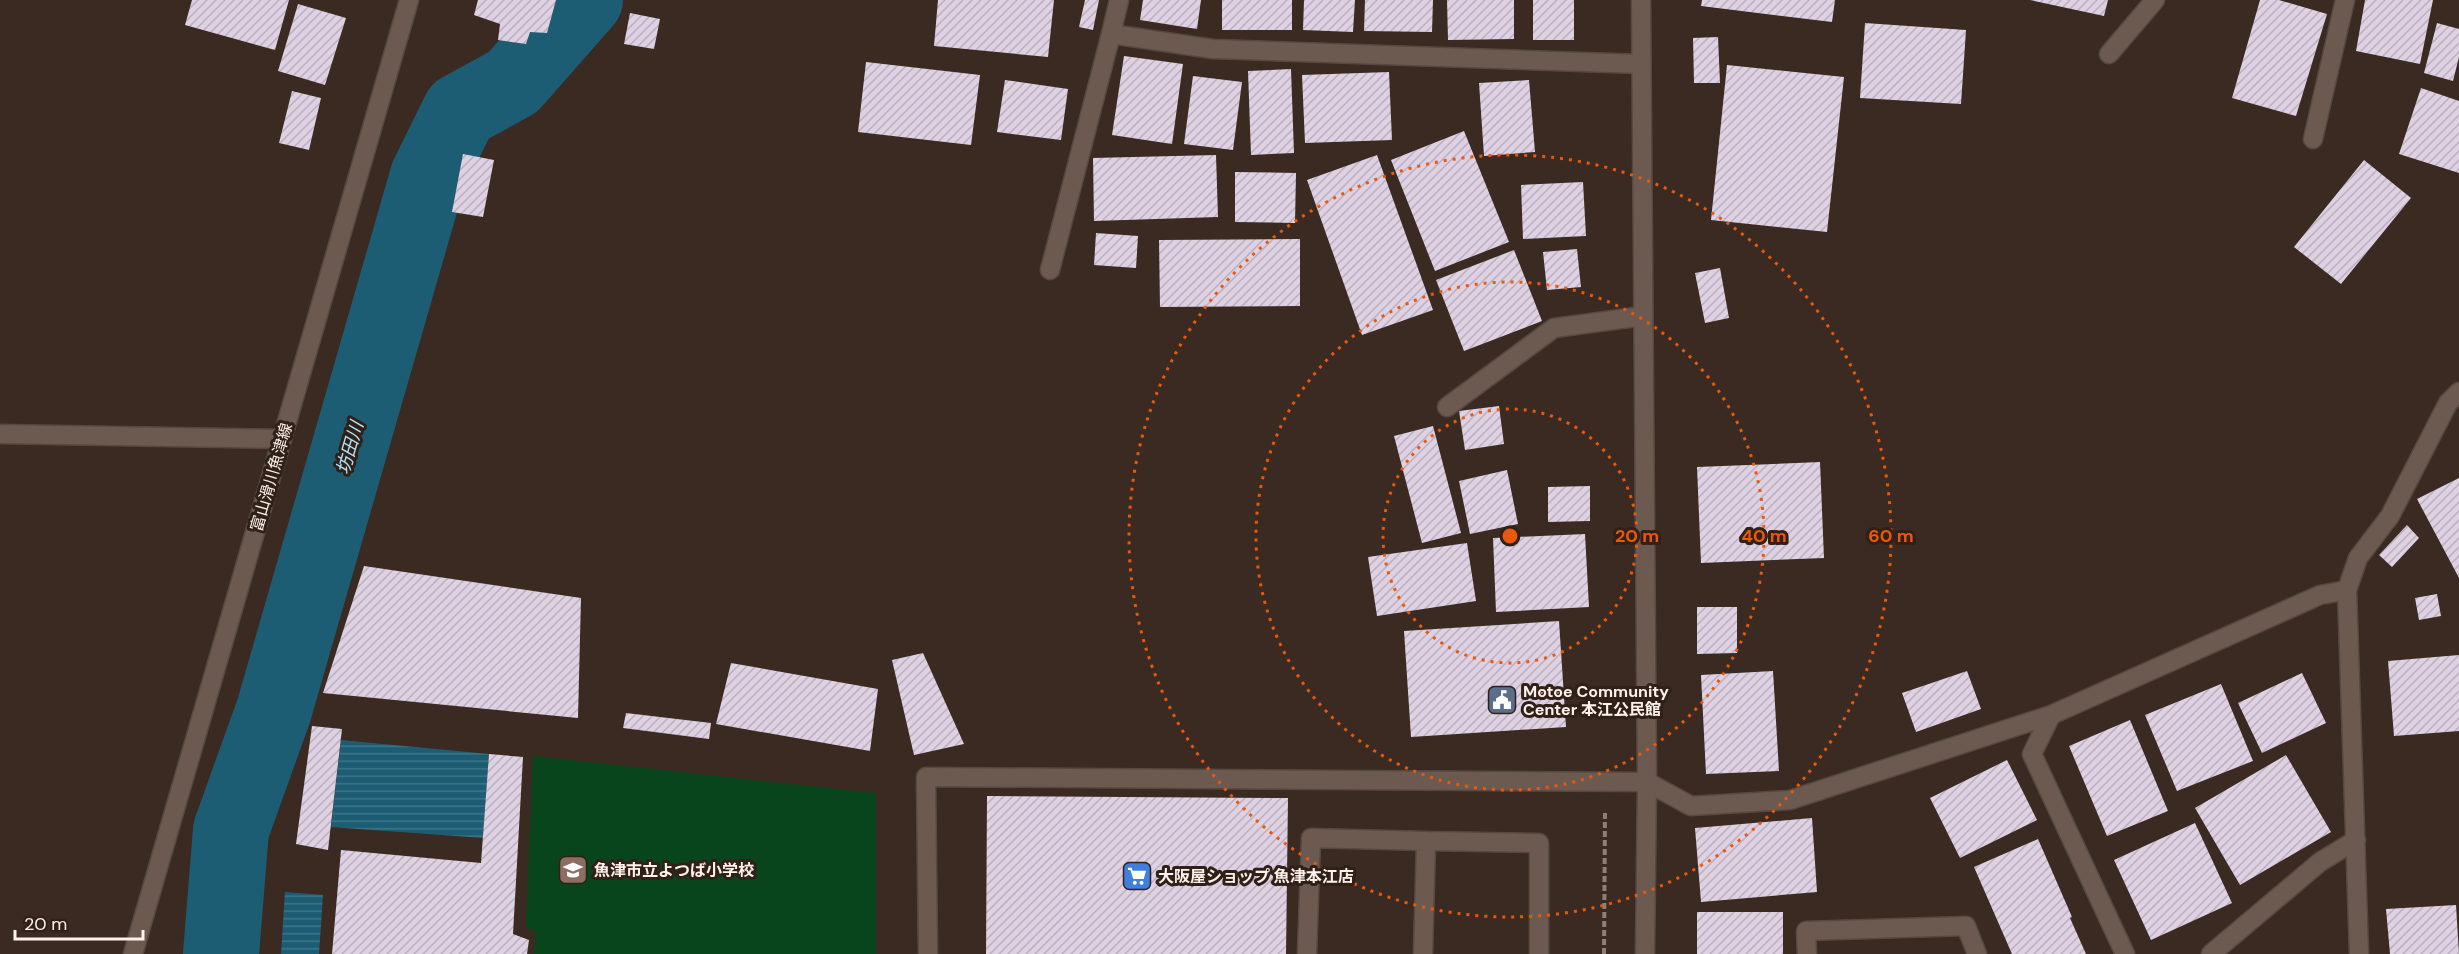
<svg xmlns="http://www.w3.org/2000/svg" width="2459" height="954" font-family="'DM Sans','Noto Sans JP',sans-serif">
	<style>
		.park { fill: #09451c }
		.water { fill: url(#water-rules) }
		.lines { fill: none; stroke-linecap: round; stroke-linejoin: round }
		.river { stroke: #1d5d74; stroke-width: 76 }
		.building { fill: url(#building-hatch) }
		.service-casing { stroke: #564840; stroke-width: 21 }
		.minor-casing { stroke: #564840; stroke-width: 21 }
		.tertiary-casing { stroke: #564840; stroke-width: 21 }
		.secondary-casing { stroke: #564840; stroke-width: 21 }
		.path { stroke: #8d7f77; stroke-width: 4; stroke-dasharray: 6 3; stroke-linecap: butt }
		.service { stroke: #6c5a50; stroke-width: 18 }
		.minor { stroke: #6c5a50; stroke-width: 18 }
		.tertiary { stroke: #6c5a50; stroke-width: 18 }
		.secondary { stroke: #6c5a50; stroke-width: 18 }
		.ring { fill: none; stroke: #e8590c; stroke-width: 3; stroke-dasharray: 3 6 }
		.labels { text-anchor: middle; stroke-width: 6; stroke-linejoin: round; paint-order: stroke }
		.street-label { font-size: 16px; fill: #fdf2ec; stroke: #302018 }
		.poi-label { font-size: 16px; font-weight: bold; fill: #fdf2ec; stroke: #302018; text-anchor: start }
		.water-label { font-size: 18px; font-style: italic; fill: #b1e5fb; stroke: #302018 }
		.centre { fill: #e8590c; stroke: #302018; stroke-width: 3 }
		.ring-label { font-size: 18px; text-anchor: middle; font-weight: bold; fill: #e8590c; stroke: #302018; stroke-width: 6; stroke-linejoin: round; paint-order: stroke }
	</style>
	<defs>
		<pattern id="water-rules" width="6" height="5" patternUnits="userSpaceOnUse" patternTransform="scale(1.5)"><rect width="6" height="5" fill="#1d5d74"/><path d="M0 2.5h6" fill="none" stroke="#3f7588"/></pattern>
		<pattern id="building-hatch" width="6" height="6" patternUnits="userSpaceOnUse" patternTransform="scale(1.5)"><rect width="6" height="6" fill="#ded1e3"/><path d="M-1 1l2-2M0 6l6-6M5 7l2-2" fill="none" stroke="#baafbc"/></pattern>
	</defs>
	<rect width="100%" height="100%" fill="#3a2a21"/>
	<path class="park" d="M533 756 876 793V954H534L536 933 526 927Z"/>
	<path class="water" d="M341 740 489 754 483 838 331 827Z
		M285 892 323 895 319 954H281Z"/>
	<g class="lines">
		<path class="river" d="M221 954 231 830 274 710 428 176 460 111 513 82 585 0"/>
	</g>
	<path class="building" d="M192 0H289L275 50 185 25Z
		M478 0H556L547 33 530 32 526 44 498 40 500 24 474 15Z
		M938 0H1054L1048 57 934 46Z
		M1085 0H1099L1093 30 1079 27Z
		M1143 0H1201L1197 29 1140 20Z
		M1222 0H1292V30H1222Z
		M1304 0H1355L1353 32 1303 30Z
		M1365 0H1433L1432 32 1364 31Z
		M1447 0H1514V39L1448 40Z
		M1533 0H1574V40H1533Z
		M1702 0H1835L1832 22 1701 6Z
		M2030 0H2108L2104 16Z
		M2260 0H2279L2327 14 2296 116 2232 98Z
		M2365 0H2433L2420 64 2356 51Z
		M298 4 346 18 325 85 278 71Z
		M630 13 660 19 654 49 624 44Z
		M1865 23 1966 30 1961 104 1860 98Z
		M2437 23 2459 29V57L2453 81 2424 73Z
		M1718 37 1720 83H1694L1693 38Z
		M1124 56 1183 64 1172 144 1112 135Z
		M866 62 980 75 971 145 858 132Z
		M1727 65 1844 77 1827 232 1711 220Z
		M1291 69 1294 153 1251 155 1248 71Z
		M1389 72 1392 140 1305 143 1302 75Z
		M1193 76 1242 82 1233 150 1184 144Z
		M1005 80 1068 89 1061 140 997 132Z
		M1529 80 1535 152 1484 156 1479 83Z
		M2421 88 2459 101V173L2399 154Z
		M292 91 321 98 309 150 279 143Z
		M1464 131 1509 242 1435 271 1391 160Z
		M463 154 494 160 483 217 452 212Z
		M1216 155 1218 217 1094 221 1093 158Z
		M1377 155 1433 310 1362 335 1307 180Z
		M2364 160 2411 198 2341 284 2294 247Z
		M1235 172 1296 173 1295 223 1235 222Z
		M1583 182 1586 236 1523 239 1521 185Z
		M1096 233 1138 236 1136 268 1094 265Z
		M1300 239V306L1160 307 1159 240Z
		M1577 249 1581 287 1547 290 1543 252Z
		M1514 250 1542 321 1464 351 1436 280Z
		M1720 268 1729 318 1705 323 1695 273Z
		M1499 406 1504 444 1465 450 1459 411Z
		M1433 426 1461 533 1422 543 1394 436Z
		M1820 462 1824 558 1701 563 1697 467Z
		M1507 470 1518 524 1470 534 1459 481Z
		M2459 478V578L2417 499Z
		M1590 486V521L1548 522V487Z
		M2407 525 2419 538 2392 567 2379 555Z
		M1585 534 1589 607 1496 612 1493 538Z
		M1467 543 1476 601 1377 616 1368 557Z
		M364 566 581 598 578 718 323 693Z
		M2437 594 2441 616 2419 620 2415 598Z
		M1697 607H1737V653L1697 654Z
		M1559 621 1566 727 1411 737 1404 631Z
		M923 653 964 744 914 755 892 660Z
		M2459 655V731L2394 736 2388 661Z
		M731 663 878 689 870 751 716 724Z
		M1773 671 1779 771 1706 774 1701 675Z
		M1967 671 1981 709 1916 732 1902 693Z
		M2302 673 2326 723 2262 753 2238 703Z
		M2221 684 2253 761 2177 791 2145 715Z
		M626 713 711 723 709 739 623 728Z
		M2130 720 2168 811 2107 836 2069 746Z
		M312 726 342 729 328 850 296 844Z
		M489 754 523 757 513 934 529 940 527 954H332L341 850 481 863Z
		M2286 755 2331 832 2240 885 2195 808Z
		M2007 760 2037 820 1960 858 1930 798Z
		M987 796 1288 798 1286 954H986Z
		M1812 818 1817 892 1701 902 1695 828Z
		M2195 823 2232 903 2151 940 2114 860Z
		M2038 839 2072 917 2070 918 2086 954H2012L1974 867Z
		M2456 905 2459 954H2390L2386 909Z
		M1697 912H1783V954H1697Z"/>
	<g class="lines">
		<g class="service-casing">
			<path id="service" d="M1307 954 1311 838 1426 841
				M1423 954 1426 841 1539 843V954"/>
		</g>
		<g class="minor-casing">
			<path id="minor" d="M1119 0 1111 34 1213 49 1641 64
				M2109 54 2155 0
				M2313 139 2345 0
				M1050 270 1111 34
				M1447 407 1554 328 1643 316
				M0 434 282 439
				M2051 715 2032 754 2125 954
				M928 954 926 777 1647 782 1691 806 1790 800 2051 715 2320 595 2347 590
				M1807 954 1806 931 1966 926 1977 954
				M2211 954 2320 862 2356 840
				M2359 954 2347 590 2358 558 2390 516 2448 403 2459 392"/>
		</g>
		<g class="tertiary-casing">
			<path id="tertiary" d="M1641 0 1647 782 1645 954"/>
		</g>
		<g class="secondary-casing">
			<path id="secondary" d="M133 954 409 0"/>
		</g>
		<path class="path" d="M1604 954 1605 812"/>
		<use href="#service" class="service"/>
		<use href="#minor" class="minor"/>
		<use href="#tertiary" class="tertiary"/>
		<use href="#secondary" class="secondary"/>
	</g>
	<g class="ring">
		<circle cx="1510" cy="536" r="127"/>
		<circle cx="1510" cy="536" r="254"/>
		<circle cx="1510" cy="536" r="381"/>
	</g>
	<defs>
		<g id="civic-square" transform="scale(1.5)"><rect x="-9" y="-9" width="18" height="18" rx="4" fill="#5c6f8a" stroke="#302018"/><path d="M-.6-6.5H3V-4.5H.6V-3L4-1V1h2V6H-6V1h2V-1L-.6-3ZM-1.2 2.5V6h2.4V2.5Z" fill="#fff"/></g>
		<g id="school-square" transform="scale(1.5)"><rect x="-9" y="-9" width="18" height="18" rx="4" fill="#8d6e63" stroke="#302018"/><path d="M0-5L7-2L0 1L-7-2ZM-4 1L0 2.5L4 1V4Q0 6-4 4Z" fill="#fff"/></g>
		<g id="supermarket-square" transform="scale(1.5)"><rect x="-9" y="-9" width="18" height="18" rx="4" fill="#3f7fe0" stroke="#302018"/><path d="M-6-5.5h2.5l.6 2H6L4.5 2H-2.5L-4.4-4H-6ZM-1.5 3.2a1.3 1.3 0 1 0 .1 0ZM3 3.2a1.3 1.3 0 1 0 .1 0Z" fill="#fff"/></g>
	</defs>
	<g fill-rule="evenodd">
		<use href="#civic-square" x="1502" y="700"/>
		<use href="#school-square" x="573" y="870"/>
		<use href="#supermarket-square" x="1137" y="876"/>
	</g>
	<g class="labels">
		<g class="street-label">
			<text transform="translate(271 477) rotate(-74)" y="6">富山滑川魚津線</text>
		</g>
		<g class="poi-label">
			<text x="1523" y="697">Motoe Community<tspan x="1523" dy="18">Center 本江公民館</tspan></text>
			<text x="594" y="876">魚津市立よつば小学校</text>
			<text x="1158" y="882">大阪屋ショップ 魚津本江店</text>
		</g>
		<g class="water-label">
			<text transform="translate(350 448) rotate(-74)" y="6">坊田川</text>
		</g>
	</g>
	<circle cx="1510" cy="536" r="9" class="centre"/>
	<g class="ring-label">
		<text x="1637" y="542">20 m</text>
		<text x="1764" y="542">40 m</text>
		<text x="1891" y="542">60 m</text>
	</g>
	<path d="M15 930v9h128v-9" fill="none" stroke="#fdf2ec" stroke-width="3"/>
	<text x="24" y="930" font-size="18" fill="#fdf2ec" stroke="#302018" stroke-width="4.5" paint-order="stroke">20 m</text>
</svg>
